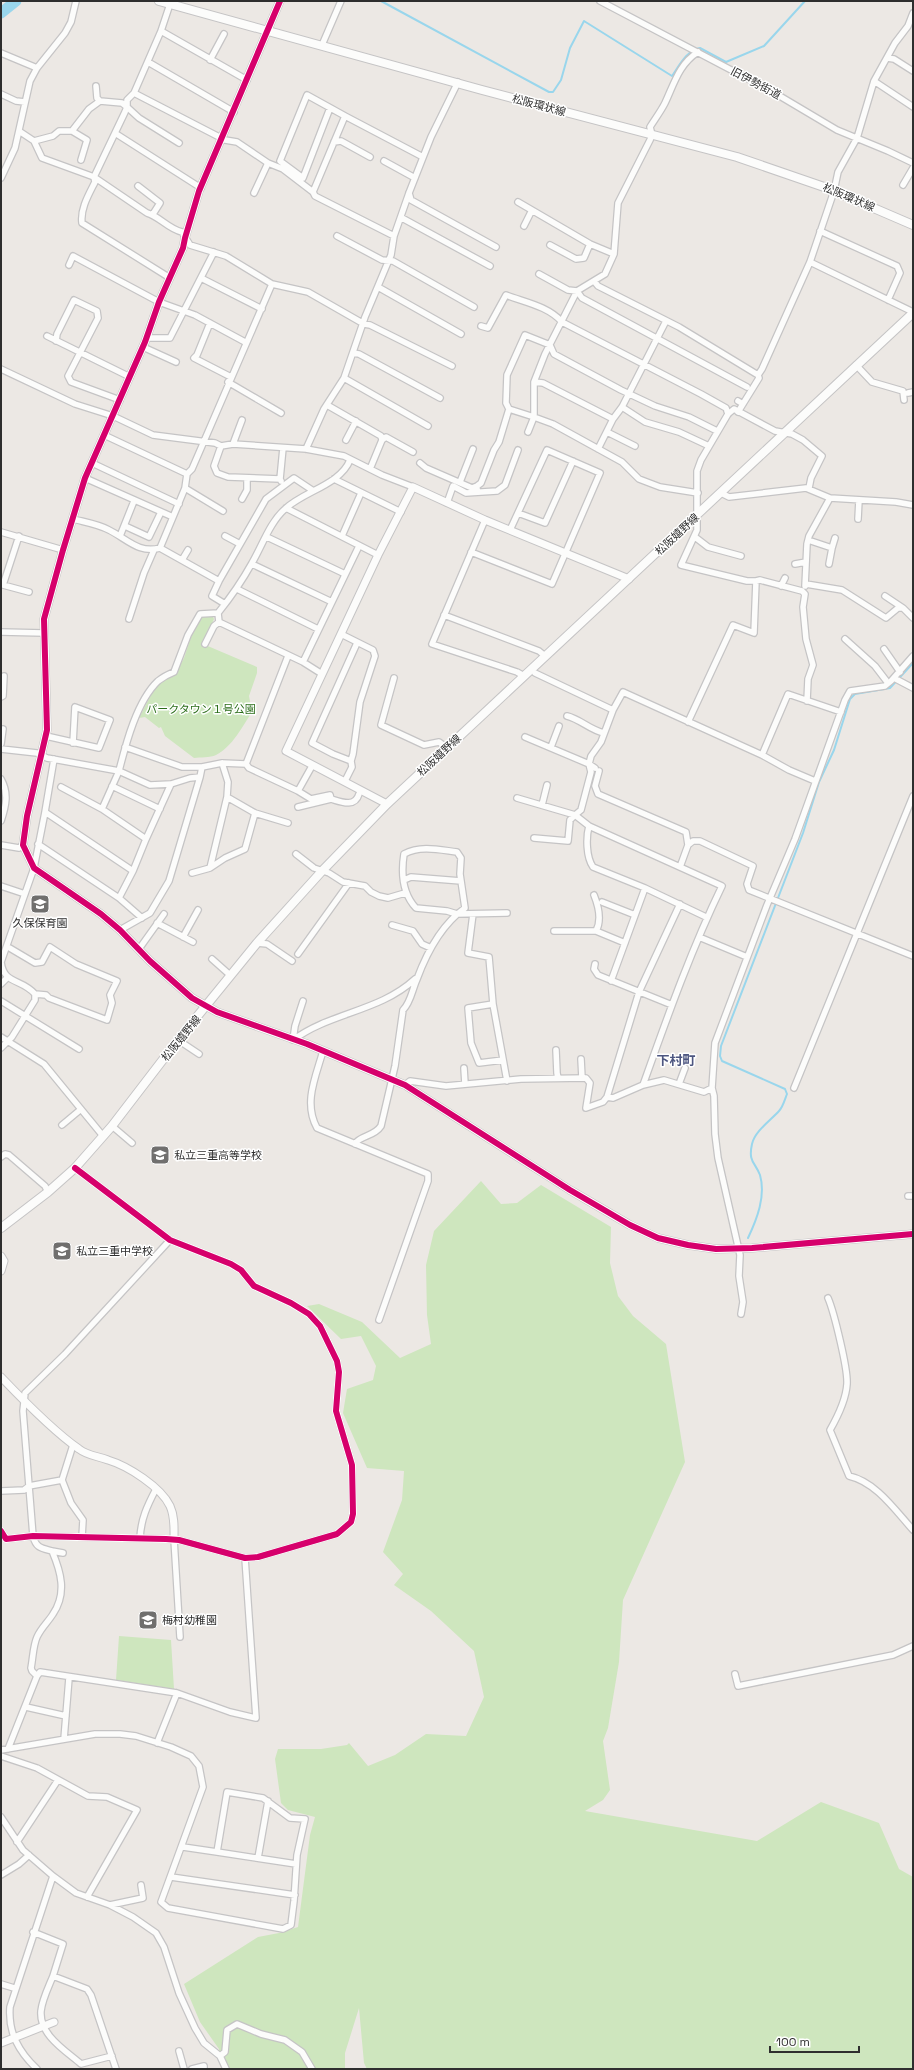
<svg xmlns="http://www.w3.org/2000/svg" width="914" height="2070" font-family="'Space Grotesk','Noto Sans JP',sans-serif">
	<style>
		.green { fill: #cee6be }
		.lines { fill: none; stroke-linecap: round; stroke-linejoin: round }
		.stream { stroke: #99d6ec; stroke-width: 2 }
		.river { stroke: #99d6ec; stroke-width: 11 }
		.minor-casing { stroke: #c5c4c5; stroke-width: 8 }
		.tertiary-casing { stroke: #c5c4c5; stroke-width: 9 }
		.secondary-casing { stroke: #c5c4c5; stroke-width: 10 }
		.minor { stroke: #fcfcfb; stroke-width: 5.5 }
		.tertiary { stroke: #fcfcfb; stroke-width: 7 }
		.secondary { stroke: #fcfcfb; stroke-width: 8 }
		.cycleway-casing { stroke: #fff; stroke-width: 8 }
		.cycleway { stroke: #d6006c; stroke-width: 6 }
		.labels { text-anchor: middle; stroke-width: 3; stroke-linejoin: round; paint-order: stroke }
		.street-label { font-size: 11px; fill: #2e2e2e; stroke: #fff }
		.park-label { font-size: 11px; fill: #2c6e1b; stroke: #fff }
		.poi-label { font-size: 11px; fill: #2e2e2e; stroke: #fff; text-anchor: start }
		.quarter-label { font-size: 13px; font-weight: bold; fill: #4d5680; stroke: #fff }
	</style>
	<rect width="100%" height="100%" fill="#ece8e4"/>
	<path class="green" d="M212 615 214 619 203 644 257 667V673L249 696 252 712C242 727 233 746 216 755 210 758 200 757 194 758L165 736 161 727 159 728 145 717 139 718 153 691 161 682 174 676 184 658 192 634 201 617Z
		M481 1181 501 1204 517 1203 541 1185 611 1227 610 1263 618 1296 633 1316 666 1344 685 1462 623 1600 619 1662 608 1728 603 1741 610 1790 603 1800 585 1811 757 1841 821 1802 879 1823 899 1869 913 1877V2069H367L364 2063 359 2008 345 2053V2069H222L219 2049 200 2022 184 1984 258 1937 279 1933 298 1927 310 1835 315 1817 288 1810 281 1803 275 1759 278 1749H321L347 1745 349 1743 368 1766 395 1755 426 1734 466 1736 484 1697 474 1651 431 1611 394 1585 403 1574 383 1552 402 1500 404 1471 367 1468 343 1413 347 1389 373 1380 376 1366 361 1336 341 1339 307 1306 319 1304 362 1322 400 1358 431 1344 427 1315 426 1265 434 1231Z
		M119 1636 171 1640 174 1689 116 1680Z"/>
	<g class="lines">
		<path class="stream" d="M381 1 549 92H553L561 80 570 48 584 21 672 76C679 66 687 50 700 48L726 62 764 46 805 1
			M748 1238C757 1219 766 1196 760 1175 755 1162 748 1162 752 1144 755 1131 771 1120 779 1111 783 1107 785 1099 787 1094L785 1089 722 1061 720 1056 721 1046 803 833 819 782 834 750 850 699 855 694 890 688 913 663"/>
		<path class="river" d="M1 13 16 1"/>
		<g class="minor-casing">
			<path id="minor" d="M600 1 773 92 837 130 888 151 913 163
				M170 4 161 31 134 93 127 100V107L139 118 179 143
				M161 31 247 80
				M322 45 341 1
				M1 53 37 68
				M887 58 894 59 913 71
				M210 60 224 34
				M148 62 234 112
				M874 81 913 107
				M96 86 97 98 100 101
				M134 93 225 140 237 142 268 163 283 169 313 192 315 196 394 236
				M1 94 16 101 25 102
				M330 108 303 178 280 161 307 95 345 116
				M19 131 34 141 42 158 94 177 147 213C159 216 168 229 182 232L190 245 226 256 272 284 308 292 364 324 370 325 452 366
				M118 135 201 188
				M34 141 53 136 59 131H72
				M334 142 341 141 370 157
				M81 160 87 140 72 131 89 109 100 101 122 103 127 107 125 112 94 177 95 182C89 194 80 209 82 223L170 278
				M384 161 415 178
				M1 178 15 148 30 81 37 68 65 33 71 22 76 1
				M903 185 913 168
				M138 186 160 203 153 214
				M313 192 345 116 423 157
				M254 193 268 163
				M409 193 411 200 496 247
				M518 202 590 244 614 254
				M402 218 490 266
				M524 226 532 210
				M820 231 897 266 900 273 888 300
				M337 236 382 260 393 261 474 307
				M550 245 576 259 584 258 590 244
				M810 262 913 312
				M69 265 73 256 159 302 195 315 245 342
				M539 274 568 290 577 291 582 298 747 387
				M201 278 262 309
				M594 281 598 286 679 327 758 375
				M378 287 461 334
				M210 323 197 355 194 358 231 377
				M481 326 488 328 506 295C524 302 548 306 562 322L701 394 726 408 728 414
				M47 336 130 377
				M147 338H170L214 252
				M56 341 57 334 74 300 97 311 98 318 68 376 71 382 120 400
				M143 347 176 362
				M353 353 359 354 440 398
				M856 365 872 382 903 391 904 400
				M1 369 75 404 113 416 153 435 215 443 221 446 233 444 306 449 344 456 382 475 413 487
				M344 378 428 426
				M228 382 281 413
				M534 382 543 383 613 419 598 449
				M908 393 913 392
				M738 401 743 404
				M327 405 381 436 382 440 370 469
				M622 407 645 422 679 432 709 446
				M509 409 534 417 528 432
				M738 412 759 378 758 375 762 369 810 262 834 191 838 172 857 138 874 81 895 43 908 26 913 13
				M613 419 622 407 666 321
				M607 432 635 446
				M104 435 187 474
				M346 440 356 421
				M382 440 386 437 413 452
				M233 444 242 420
				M221 446 214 466 217 473 228 477 280 479
				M306 449 324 409 344 378 365 317 391 255 394 236 409 193 431 137 458 82
				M92 463 179 504
				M420 463 426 468 472 488 477 486V489
				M85 478 173 517 185 488 187 474 192 469 272 284
				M334 479 401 512
				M281 481 280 479 283 448
				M460 482 473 449
				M477 486 481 483 494 450 499 442 509 409 506 403 507 375 525 335 550 345 554 354 621 390 655 406 689 417 717 431
				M185 488 223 511
				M698 493 660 487 639 479 622 462 553 424 534 417V382L545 354 577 291 605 274 614 254 618 203 650 140 652 135 650 127C655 119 661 111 665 103 674 84 679 64 698 52
				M721 493 729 497 806 488 830 498 896 502 913 505
				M242 499 247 490V478
				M447 503 453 486 466 493 497 491 505 485 518 450
				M286 508 378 555
				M518 513 545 523 573 461
				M73 519C84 522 98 524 109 530 127 539 139 554 160 548L219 581 212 596 225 604
				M858 519 859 500
				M485 520 432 644 517 672 524 676
				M125 526 149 537 161 512
				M1 532 63 550
				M19 536 3 585 29 592
				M120 536 134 501
				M225 536 240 544
				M342 536 361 493
				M267 537 345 574
				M695 537 708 547 741 556
				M808 540 832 548 835 538
				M160 548 173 517
				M471 552 552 584 600 473 547 450 510 530
				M182 560 188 550
				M252 564 332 602
				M795 564 806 562
				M829 564 832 548
				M219 581 266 499 294 478 312 490
				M756 581 760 580 802 591 805 594 803 607 806 639 813 665 808 679 807 701
				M806 584 842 590 886 618 898 608H903L913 618
				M781 586 785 578
				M805 586 807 544 809 536 830 498
				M237 589 318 629
				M885 596 903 608
				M444 615 539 651 545 656
				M129 619 144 573 154 550
				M1 632 44 633
				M341 634 373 650 375 656 360 702 353 754 351 761
				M845 639 875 666 888 683
				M205 644 214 626 219 622
				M884 649 900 672
				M303 662 359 546
				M322 674 303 662 219 622 218 613C231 597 242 581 252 563 262 546 270 522 285 509 304 491 340 485 350 460
				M394 678 381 725 424 745 439 742 447 748
				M894 678 913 688
				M1 697 3 696 4 676
				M613 710 623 692 762 755 789 770 815 781
				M567 716C580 719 590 730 604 733
				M688 722 733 625 754 633 756 581H747L681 565 697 530V471L701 460 728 414 734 409 775 431 792 434 803 440 822 456 811 478 809 488
				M46 736 99 748 110 720 75 707 73 743
				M525 737 589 764 595 768
				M1 744 3 729
				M125 747 182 767H202L222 763 246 764 249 768 298 791 312 766
				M551 747 559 726
				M1 749 37 753 47 758 119 771C126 743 137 701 158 681 163 677 169 674 174 672L188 635 200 614 218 613
				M762 755 788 694 841 712
				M222 763 228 782 227 797 210 868 225 858 245 849 255 813 227 797
				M246 764 288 656
				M599 771 595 786 598 794 686 832 688 845 693 841H700L753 866 747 884 749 890 913 956
				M1 779C9 793 6 806 1 821
				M345 781 352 767 351 761 333 754 312 743 357 643
				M112 786 160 809
				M61 787 102 809 119 771 150 785 171 784
				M298 791 311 799 330 795 331 799C341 802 355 808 359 794
				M517 798 575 815 581 810 591 772 589 764 591 756 601 742 613 710 535 673
				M542 805 547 785
				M298 807 331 799
				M102 809 146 839 171 784 190 778 200 777 202 767
				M45 812 54 759
				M255 813 288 823
				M534 838 568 841 570 820 575 815 589 826
				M38 844 119 898 142 918
				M1 845 19 848 23 845
				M296 854 314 868 329 873 343 882 365 886 371 892 379 896 388 898 405 893
				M680 867 688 845
				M192 873 210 868
				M404 880 411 877 461 881
				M1 886 25 894
				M594 895C598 905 602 920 596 931
				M119 898 133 871
				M602 902 635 915
				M473 914 468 953 489 957 493 1004 507 1081
				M157 923 193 942
				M392 925 413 931 422 944 431 948
				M120 930 150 913 169 881 200 777
				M554 931H596L625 943
				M183 937 198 910
				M699 937 747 957
				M257 943 267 944 292 961
				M8 947 35 963 42 962 50 947 76 964 117 981 110 995 112 1003 107 1020 49 998 46 995 35 994
				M139 949 164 914
				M298 954 349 883
				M212 959 230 975
				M595 964 594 969 598 975 672 1005
				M611 981 645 888
				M1 984 7 978
				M1 1001 79 1049
				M303 1001 295 1026 293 1040C331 1012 379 1012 415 979
				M493 1004 468 1008 471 1043 479 1063 503 1060
				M1 1037 44 1064 103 1136
				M178 1040 199 1054
				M1 1048 12 1037 35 1000V994C21 978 4 985 1 962L34 868 45 812 133 871 146 839
				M556 1050 557 1073 558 1078
				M323 1051C316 1076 303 1103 317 1128L428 1174V1181L379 1320
				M581 1059 582 1078
				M464 1068 465 1084
				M679 1084 685 1068
				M405 1085 410 1081 446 1086 521 1079 586 1078 590 1083 586 1108 603 1102 607 1097 639 992 680 904
				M643 1085C667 1018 691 950 722 886L589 826C586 837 586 857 593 867L645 888 706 917
				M794 1088 913 796
				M607 1097 613 1098 643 1085 664 1080 704 1092 712 1088
				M62 1125 80 1110
				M112 1126 132 1143
				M355 1144C360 1135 374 1137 381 1126L395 1066 403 1010C411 1002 412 990 417 979 427 952 441 925 465 908L460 874 461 858 457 852C440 850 421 845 404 854 401 873 403 894 416 908L447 911 457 914 507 913
				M1 1157 5 1154 9 1155 45 1186 48 1192
				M908 1196H913
				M828 1298C834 1312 848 1369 847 1384 846 1400 838 1416 830 1430L849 1476C876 1482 895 1510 913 1530
				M741 1314 743 1302 739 1276 740 1255 718 1158 715 1134 714 1096 712 1088 715 1043 767 905 795 839 845 700 850 691 885 686 891 681 913 656
				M62 1480 71 1503 83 1520 82 1537
				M1 1491 24 1490 29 1486 62 1480 73 1445
				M1 1531 6 1539 33 1536 166 1539 179 1540 245 1558 258 1557 337 1534 351 1522 353 1514 352 1465 336 1411 339 1372 337 1361 320 1326 309 1314 291 1303 254 1286 241 1270 231 1264 170 1240 75 1168
				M140 1538C141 1519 147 1506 156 1489
				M174 1539 180 1637
				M52 1551 63 1553
				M735 1674 738 1686 893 1655 913 1646
				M37 1676 32 1671 31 1668C33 1658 33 1646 37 1637 41 1628 48 1622 53 1614 67 1593 61 1572 52 1551 41 1548 36 1548 33 1536L23 1411 25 1393 65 1354 170 1240
				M26 1707 66 1716
				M64 1739 69 1678
				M157 1743 177 1693
				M8 1749 37 1676 40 1672 177 1693 230 1712 256 1718 245 1558
				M1 1750 95 1734H120L136 1736 171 1747 191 1756 199 1766 203 1787 161 1902 168 1908 283 1929 291 1925 294 1901 297 1855 305 1819 290 1818 263 1798 227 1792 217 1852 183 1847
				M1 1756 37 1768 88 1796 107 1797 137 1810 87 1897
				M1 1817 23 1850 53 1876 76 1893 110 1905 133 1917 156 1933 164 1947 179 1993 195 2028 204 2043 220 2056 226 2069
				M17 1842 58 1780
				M217 1852 296 1864
				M258 1858 268 1801
				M1 1875 19 1864 29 1855
				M171 1877 295 1895
				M110 1905 143 1898 141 1885
				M33 1932 63 1944 53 1976
				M1 1984 14 1988
				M179 2051 184 2069
				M112 2056 81 2064C66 2051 39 2035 41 2011 42 2000 49 1986 53 1976L87 1989 91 1995 116 2069
				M220 2056 225 2052 227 2030 237 2024 261 2034 285 2040 302 2052 312 2069
				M37 2069C19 2052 8 2033 10 2007L53 1876
				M192 2069 204 2066V2069"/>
		</g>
		<g class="tertiary-casing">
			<path id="tertiary" d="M280 1 199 191 185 238 183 248 159 302 145 342 85 478 63 550 44 619 47 730 27 816 23 845 34 868 101 914 120 930 150 961 192 998 217 1012 307 1044 405 1085 570 1190 630 1225 658 1238 688 1245 716 1249 752 1248 913 1234
				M387 804 286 751 378 555 413 487 485 520 629 579
				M1 1256 4 1261 1 1271
				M1 1377C23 1400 53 1431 79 1449 88 1456 98 1456 108 1460 128 1466 161 1487 170 1506 175 1517 174 1529 174 1539
				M1 2043 54 2022"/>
		</g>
		<g class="secondary-casing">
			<path id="secondary" d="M159 1 482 90 737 157 827 188 913 225
				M1 1228 48 1192 75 1168 112 1126 178 1040 257 943 322 871 387 804 913 313"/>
		</g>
		<use href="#minor" class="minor"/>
		<use href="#tertiary" class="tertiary"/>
		<use href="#secondary" class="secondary"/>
		<g class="cycleway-casing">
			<path id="cycleway" d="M280 1 199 191 185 238 183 248 159 302 145 342 85 478 63 550 44 619 47 730 27 816 23 845 34 868 101 914 120 930 150 961 192 998 217 1012 307 1044 405 1085 570 1190 630 1225 658 1238 688 1245 716 1249 752 1248 913 1234
				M1 1531 6 1539 33 1536 166 1539 179 1540 245 1558 258 1557 337 1534 351 1522 353 1514 352 1465 336 1411 339 1372 337 1361 320 1326 309 1314 291 1303 254 1286 241 1270 231 1264 170 1240 75 1168"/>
		</g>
		<use href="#cycleway" class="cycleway"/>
	</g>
	<defs>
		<g id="school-square" transform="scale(1)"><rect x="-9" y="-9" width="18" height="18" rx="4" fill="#706f6e" stroke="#fff"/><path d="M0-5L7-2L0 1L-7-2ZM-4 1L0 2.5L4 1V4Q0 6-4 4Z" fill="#fff"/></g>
	</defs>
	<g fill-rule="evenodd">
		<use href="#school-square" x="40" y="904"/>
		<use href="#school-square" x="160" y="1155"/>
		<use href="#school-square" x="62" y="1251"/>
		<use href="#school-square" x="148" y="1620"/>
	</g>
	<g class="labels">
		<g class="street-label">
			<text transform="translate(756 83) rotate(28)" y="4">旧伊勢街道</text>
			<text transform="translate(539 105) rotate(15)" y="4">松阪環状線</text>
			<text transform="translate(849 197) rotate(23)" y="4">松阪環状線</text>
			<text transform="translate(677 534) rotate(-43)" y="4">松阪嬉野線</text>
			<text transform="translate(439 755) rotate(-43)" y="4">松阪嬉野線</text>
			<text transform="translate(181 1038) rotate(-51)" y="4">松阪嬉野線</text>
		</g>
		<g class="park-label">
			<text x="201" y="713">パークタウン１号公園</text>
		</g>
		<g class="poi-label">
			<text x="40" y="927" text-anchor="middle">久保保育園</text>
			<text x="174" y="1159">私立三重高等学校</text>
			<text x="76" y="1255">私立三重中学校</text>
			<text x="162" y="1624">梅村幼稚園</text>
		</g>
		<g class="quarter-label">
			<text x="676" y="1065">下村町</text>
		</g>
	</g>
	<rect width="914" height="2070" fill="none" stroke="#2e2e2e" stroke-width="4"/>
	<path d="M770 2046v6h89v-6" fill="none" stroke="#2e2e2e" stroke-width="2"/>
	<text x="776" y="2046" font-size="12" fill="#2e2e2e" stroke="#ffffff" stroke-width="3" paint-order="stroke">100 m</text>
</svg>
